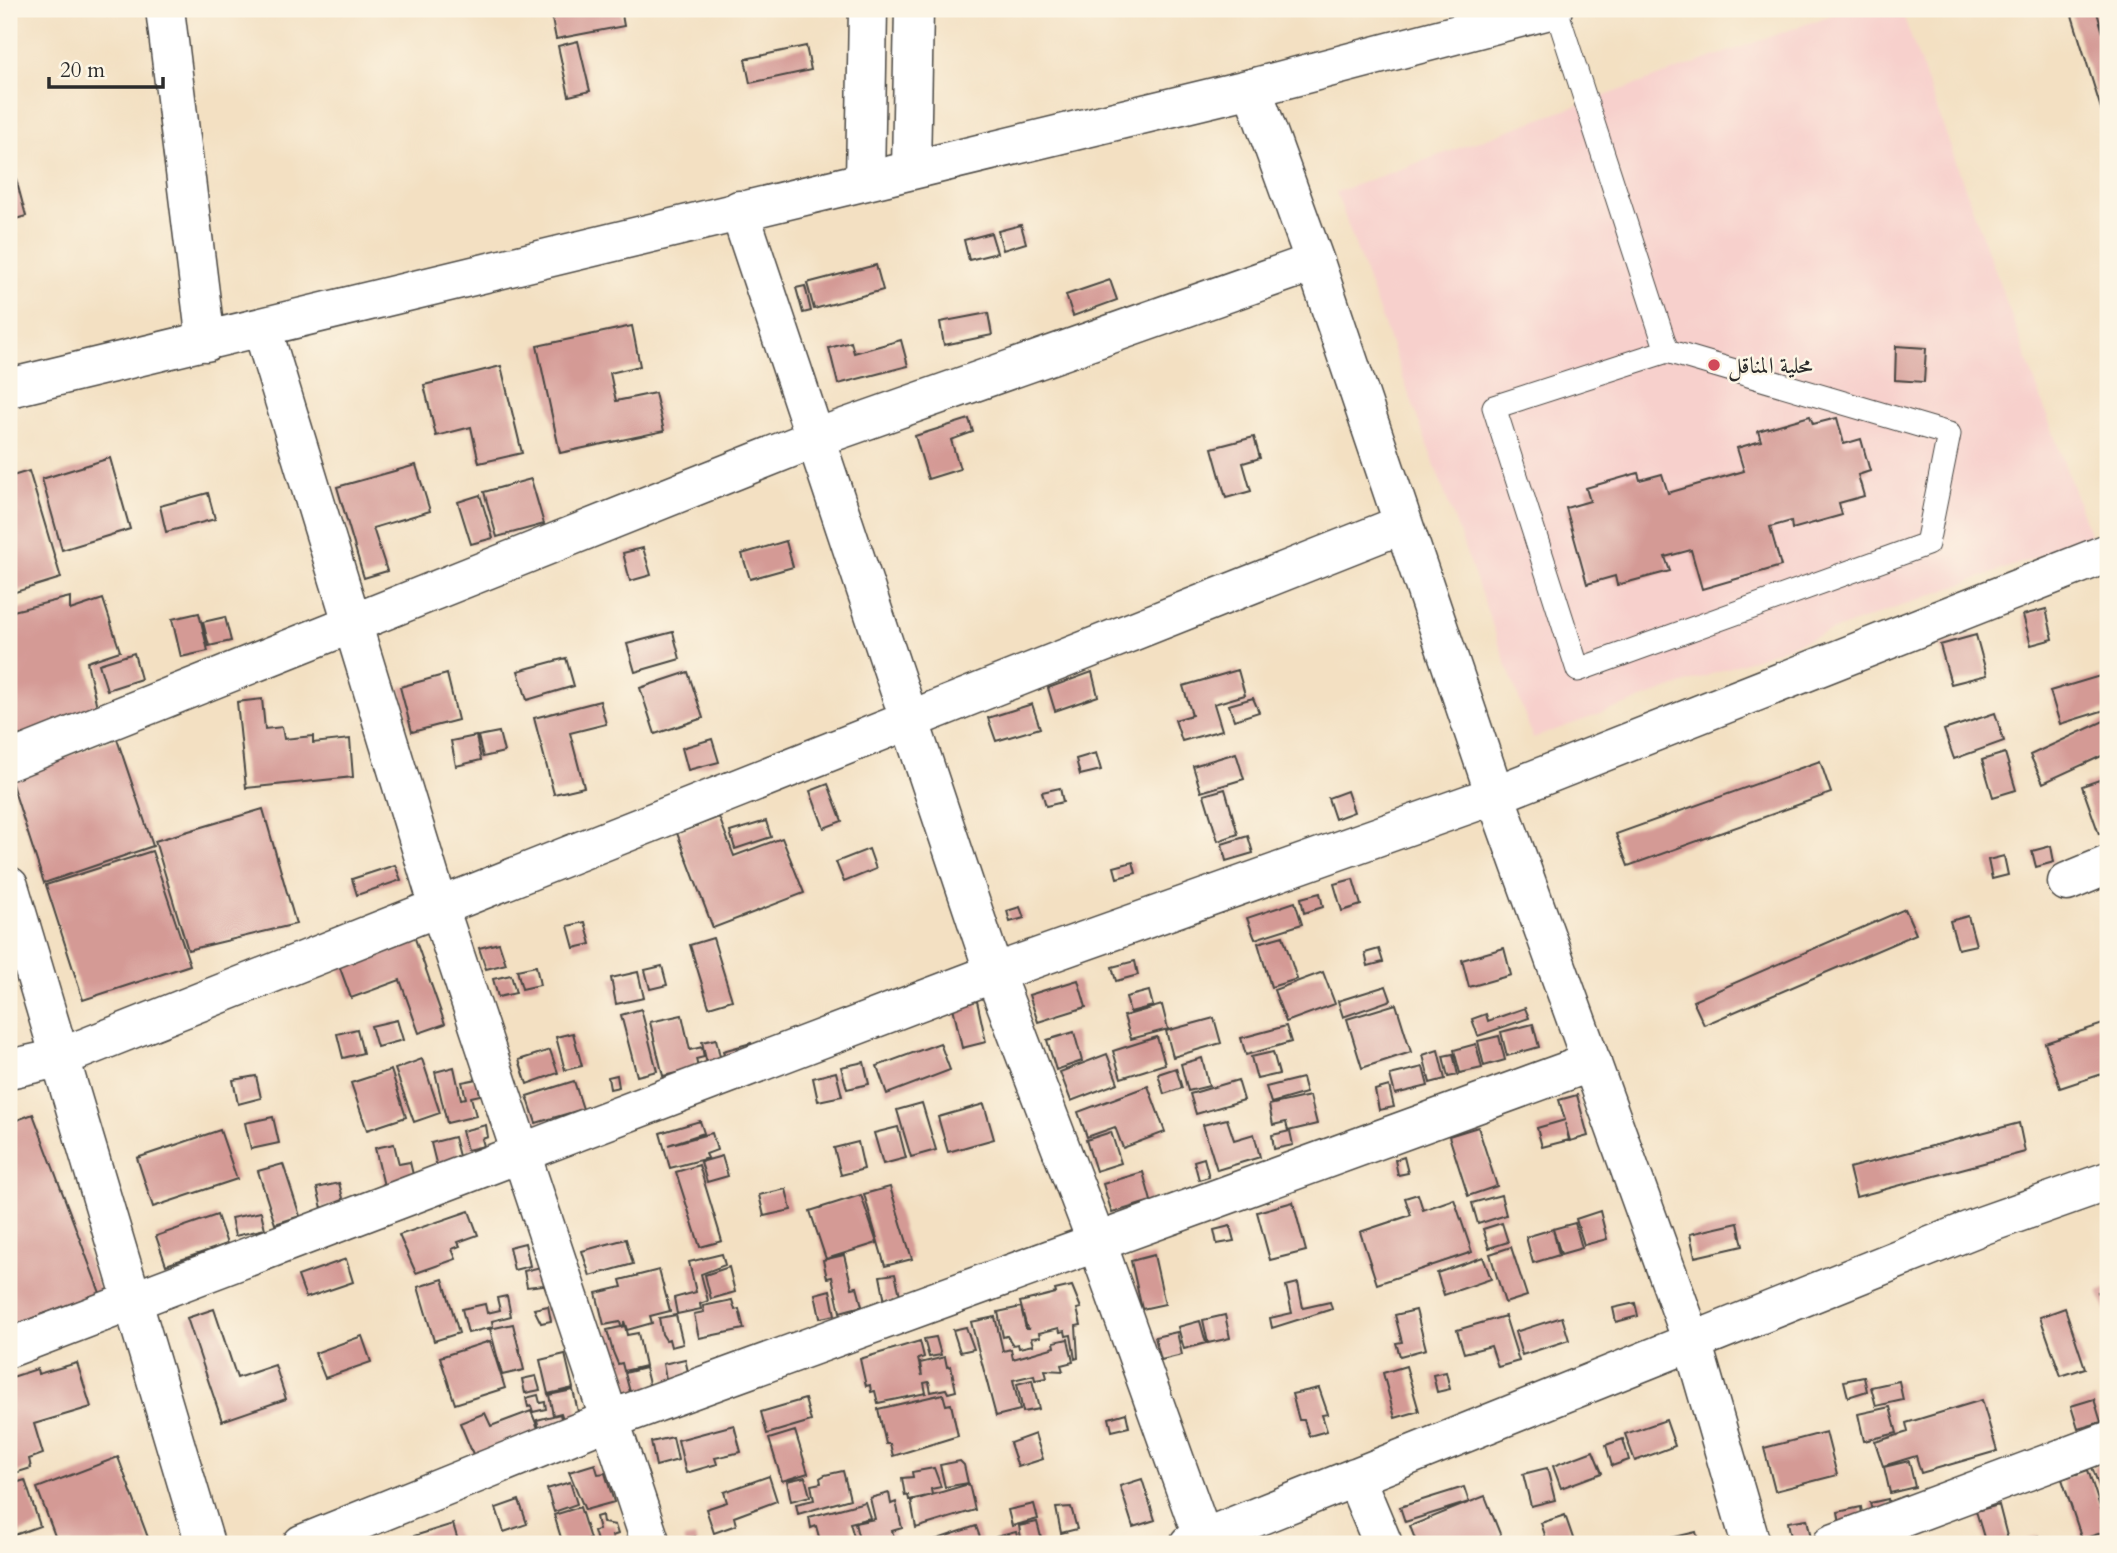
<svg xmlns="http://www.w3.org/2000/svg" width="2117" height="1553" font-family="Cardo,Amiri,serif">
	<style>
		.built { fill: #f7d0cc }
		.building { fill: #d49a95 }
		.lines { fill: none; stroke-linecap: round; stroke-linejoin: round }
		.lane-casing { stroke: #494642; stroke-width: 25 }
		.street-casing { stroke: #494642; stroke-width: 41 }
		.secondary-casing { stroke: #494642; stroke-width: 41 }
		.primary-casing { stroke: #494642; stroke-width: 41 }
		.lane { stroke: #fff; stroke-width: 23 }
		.street { stroke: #fff; stroke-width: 38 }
		.secondary { stroke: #fff; stroke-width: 38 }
		.primary { stroke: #fff; stroke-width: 38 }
		.poi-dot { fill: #d1495b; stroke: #fcf5e5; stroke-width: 2.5 }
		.labels { text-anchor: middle; stroke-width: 5; stroke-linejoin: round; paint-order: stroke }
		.poi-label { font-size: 23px; fill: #2b2b2b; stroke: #fcf5e5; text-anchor: start }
	</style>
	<rect width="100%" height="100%" fill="#fcf5e5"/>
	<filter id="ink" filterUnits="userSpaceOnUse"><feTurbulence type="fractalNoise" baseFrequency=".0143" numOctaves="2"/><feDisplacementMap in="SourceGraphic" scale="14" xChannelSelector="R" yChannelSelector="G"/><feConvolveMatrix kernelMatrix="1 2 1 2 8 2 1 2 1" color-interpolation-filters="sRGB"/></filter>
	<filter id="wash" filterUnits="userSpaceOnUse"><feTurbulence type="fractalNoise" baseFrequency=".00686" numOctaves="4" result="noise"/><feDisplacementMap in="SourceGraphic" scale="28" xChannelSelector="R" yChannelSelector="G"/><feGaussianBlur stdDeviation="1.57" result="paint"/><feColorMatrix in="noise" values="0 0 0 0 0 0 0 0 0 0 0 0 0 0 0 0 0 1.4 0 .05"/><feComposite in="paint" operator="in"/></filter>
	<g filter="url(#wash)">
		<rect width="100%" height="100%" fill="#f3e0c2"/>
		<path class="built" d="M1848 9H1901L2091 538 1533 738 1336 192Z"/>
		<g id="blocks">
			<path class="building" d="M550 9H621L624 26 556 39Z
				M2070 9H2096L2108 50V131Z
				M578 41 590 91 569 96 558 46Z
				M806 46 811 70 750 83 745 59Z
				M9 153 26 216 9 221Z
				M1021 225 1026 243 1003 250 998 231Z
				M991 233 997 253 969 260 964 240Z
				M876 265 883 290 814 309 807 283Z
				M1110 280 1117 300 1073 316 1066 295Z
				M805 286 811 311 803 313 796 288Z
				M988 313 992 335 944 345 940 322Z
				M632 326 640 366 610 373 616 401 655 393 664 431 560 453 537 346Z
				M901 340 908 366 838 384 829 348 851 342 854 353Z
				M1896 346 1926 348 1924 382 1895 380Z
				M501 366 522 453 479 463 471 427 436 436 424 385Z
				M1810 416 1813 424 1837 418 1844 444 1861 439 1870 471 1858 475 1864 496 1839 503 1842 515 1792 529 1791 521 1770 527 1781 566 1702 589 1691 550 1665 557 1670 571 1617 585 1615 576 1587 584 1566 508 1590 501 1586 488 1638 473 1640 480 1662 474 1668 493 1744 471 1737 448 1761 441 1758 431Z
				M969 419 973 432 951 440 960 469 928 479 915 436Z
				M1254 437 1260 458 1243 463 1251 491 1226 498 1212 448Z
				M110 458 130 529 62 550 42 479Z
				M416 465 430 511 373 528 387 571 364 578 337 487Z
				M29 471 61 578 9 594V477Z
				M531 479 544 524 497 537 484 492Z
				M208 493 215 519 166 532 160 506Z
				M480 495 493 538 471 544 458 502Z
				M786 541 793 567 750 579 742 554Z
				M643 548 651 575 630 581 623 553Z
				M70 597V610L103 599 120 651 87 662 99 716 9 738V612Z
				M2046 609 2053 639 2031 645 2023 615Z
				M199 613 208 651 181 657 172 619Z
				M225 617 231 641 209 646 203 622Z
				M673 632 680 659 635 672 627 644Z
				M1976 635 1987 675 1951 684 1940 645Z
				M134 653 141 679 107 690 99 664Z
				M566 658 574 686 527 700 518 671Z
				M1238 670 1245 695 1214 704 1222 730 1182 741 1175 720 1192 715 1183 686Z
				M688 672 703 718 655 734 640 688Z
				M1092 672 1098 696 1055 711 1048 688Z
				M447 674 458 720 412 732 400 687Z
				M2100 676 2108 709 2060 724 2050 691Z
				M1253 698 1259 712 1234 720 1229 705Z
				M262 699 265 729 282 727 284 739 313 736V743L350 739 353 777 246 788 237 702Z
				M600 701 606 724 570 733 584 787 554 794 534 718Z
				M1032 704 1040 728 996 741 988 718Z
				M1995 713 2004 741 1954 759 1944 730Z
				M2108 719V753L2043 783 2030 755Z
				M499 732 504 752 483 757 478 736Z
				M476 736 481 760 456 766 451 741Z
				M117 739 153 846 44 883 9 775Z
				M712 739 719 762 688 770 682 748Z
				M1096 753 1101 770 1080 775 1076 759Z
				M1236 753 1244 779 1201 792 1193 766Z
				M2005 753 2016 790 1993 797 1982 760Z
				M1820 761 1831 793 1628 866 1616 834Z
				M2108 777V831L2099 834 2082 786Z
				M828 784 842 821 824 828 810 791Z
				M1060 788 1063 802 1046 806 1042 792Z
				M1225 789 1238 834 1218 841 1204 795Z
				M1347 791 1354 812 1335 819 1328 798Z
				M263 809 296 924 188 950 155 841Z
				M719 817 734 856 782 838 804 893 713 928 677 833Z
				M766 821 771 837 735 849 730 832Z
				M1248 836 1253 853 1226 861 1222 844Z
				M2051 846 2054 862 2036 867 2032 851Z
				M869 849 876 869 844 882 836 862Z
				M152 851 190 965 83 1000 46 885Z
				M2004 856 2008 875 1992 879 1988 860Z
				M1133 862 1136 873 1117 878 1114 867Z
				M395 865 401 880 357 895 352 879Z
				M1353 879 1361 905 1342 911 1334 884Z
				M1320 893 1323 907 1304 913 1301 898Z
				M1295 902 1302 924 1255 939 1247 918Z
				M1020 907 1024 918 1010 922 1007 911Z
				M1905 909 1916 934 1704 1025 1693 1001Z
				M1968 916 1976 945 1958 949 1950 921Z
				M585 922 591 944 574 948 568 926Z
				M412 930 445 1024 419 1033 400 980 351 998 336 957Z
				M1283 936 1297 979 1271 987 1258 943Z
				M713 938 732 1000 709 1007 690 945Z
				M499 943 506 964 486 969 479 948Z
				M1504 948 1511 975 1469 987 1462 960Z
				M1379 949 1383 962 1368 966 1365 953Z
				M1135 961 1138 975 1116 981 1112 967Z
				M536 966 540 985 522 989 517 970Z
				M662 966 667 985 650 989 645 970Z
				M638 972 644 998 616 1004 611 978Z
				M1323 972 1335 1004 1286 1022 1274 990Z
				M511 975 516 993 498 997 493 979Z
				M1078 980 1086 1007 1038 1022 1029 995Z
				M1386 986 1391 1000 1343 1017 1338 1001Z
				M1149 991 1153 1006 1130 1012 1126 997Z
				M977 1001 986 1042 962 1048 953 1007Z
				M1396 1004 1411 1052 1362 1068 1347 1019Z
				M1162 1005 1168 1029 1131 1039 1124 1016Z
				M1525 1008 1529 1018 1478 1036 1472 1019 1486 1014 1488 1021Z
				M641 1009 657 1071 637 1076 621 1015Z
				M682 1015 690 1050 702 1047 704 1057 696 1059 698 1068 663 1076 650 1022Z
				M1214 1018 1221 1043 1173 1057 1166 1031Z
				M397 1020 403 1040 377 1047 371 1026Z
				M2106 1023 2108 1072 2060 1088 2045 1043Z
				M1533 1024 1539 1047 1507 1056 1501 1032Z
				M1286 1026 1291 1042 1246 1055 1241 1038Z
				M357 1029 363 1053 343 1058 337 1034Z
				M1074 1032 1082 1061 1056 1070 1047 1040Z
				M573 1033 582 1066 565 1070 556 1037Z
				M1499 1036 1505 1060 1484 1066 1478 1041Z
				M1157 1037 1165 1064 1121 1078 1113 1051Z
				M716 1039 721 1061 707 1064 702 1042Z
				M751 1043 754 1056 726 1063 723 1051Z
				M940 1043 950 1070 887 1094 877 1066Z
				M1476 1044 1482 1068 1460 1073 1454 1050Z
				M550 1050 558 1073 527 1084 519 1060Z
				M1438 1050 1445 1079 1430 1083 1423 1055Z
				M1273 1052 1279 1074 1257 1079 1251 1057Z
				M1107 1054 1118 1083 1071 1101 1060 1072Z
				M1453 1054 1458 1075 1448 1077 1443 1056Z
				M1202 1058 1209 1086 1188 1091 1181 1064Z
				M422 1059 440 1113 414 1122 395 1069Z
				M864 1062 869 1084 847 1089 841 1067Z
				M454 1067 461 1099 466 1098 462 1082 477 1079 480 1095 471 1097 476 1116 447 1123 435 1072Z
				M1423 1067 1428 1086 1395 1094 1390 1075Z
				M1176 1068 1182 1088 1164 1094 1158 1074Z
				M391 1070 406 1117 367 1130 351 1083Z
				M836 1072 842 1096 818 1101 813 1078Z
				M617 1075 619 1087 610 1089 608 1077Z
				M256 1076 261 1098 238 1104 233 1080Z
				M1302 1078 1306 1093 1271 1103 1266 1087Z
				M1238 1080 1244 1100 1196 1114 1190 1094Z
				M574 1081 583 1109 536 1123 527 1096Z
				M1148 1086 1165 1132 1123 1148 1115 1127 1087 1137 1078 1112Z
				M1389 1086 1394 1107 1379 1110 1375 1090Z
				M1577 1095 1588 1136 1570 1141 1565 1123 1569 1140 1542 1147 1537 1128 1565 1120 1559 1100Z
				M1310 1096 1317 1124 1288 1131 1286 1122 1273 1125 1269 1105Z
				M922 1103 936 1150 911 1157 897 1110Z
				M984 1104 994 1139 948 1152 938 1117Z
				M33 1114 100 1293 9 1327V1123Z
				M273 1117 279 1143 251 1149 245 1123Z
				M1227 1119 1234 1140 1254 1134 1260 1157 1217 1170 1203 1125Z
				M700 1121 704 1133 668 1145 712 1133 717 1150 706 1154 708 1158 670 1168 660 1133Z
				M2019 1123 2025 1152 1856 1197 1849 1168Z
				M486 1125 488 1137 482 1139 484 1146 467 1150 462 1131Z
				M898 1127 906 1158 883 1164 874 1133Z
				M1478 1127 1497 1186 1468 1196 1449 1136Z
				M220 1130 237 1179 153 1207 137 1158Z
				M1290 1131 1293 1145 1274 1149 1272 1135Z
				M1111 1132 1121 1163 1096 1171 1086 1140Z
				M454 1137 460 1160 437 1167 431 1143Z
				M858 1142 864 1169 841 1175 834 1148Z
				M394 1144 399 1164 410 1162 414 1179 384 1186 375 1148Z
				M722 1156 728 1176 707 1182 701 1162Z
				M1404 1157 1408 1173 1398 1175 1395 1160Z
				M1204 1158 1209 1177 1199 1180 1194 1161Z
				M283 1164 300 1216 275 1224 258 1171Z
				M699 1165 722 1241 700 1247 676 1172Z
				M1143 1172 1151 1201 1112 1213 1103 1184Z
				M339 1183 344 1202 322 1208 317 1188Z
				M890 1187 912 1259 885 1266 864 1194Z
				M786 1189 791 1210 764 1216 759 1195Z
				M1418 1194 1423 1210 1454 1199 1472 1252 1377 1284 1360 1232 1411 1215 1405 1198Z
				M861 1195 877 1243 826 1259 810 1211Z
				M1501 1195 1506 1215 1478 1224 1472 1203Z
				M1293 1202 1306 1251 1270 1260 1257 1212Z
				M469 1211 478 1235 458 1242 460 1246 452 1249 456 1259 416 1273 399 1235Z
				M1600 1211 1607 1239 1584 1245 1576 1219Z
				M261 1212 265 1229 235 1236 231 1218Z
				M217 1215 227 1244 166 1265 156 1236Z
				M1502 1223 1508 1242 1489 1248 1483 1229Z
				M1575 1223 1582 1248 1561 1254 1553 1229Z
				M1738 1223 1743 1246 1695 1257 1690 1234Z
				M1230 1226 1234 1241 1217 1244 1214 1230Z
				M1553 1229 1559 1255 1533 1263 1526 1237Z
				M626 1239 633 1264 590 1276 582 1251Z
				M525 1243 530 1266 514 1270 509 1247Z
				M1511 1247 1527 1296 1505 1303 1490 1254Z
				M722 1254 725 1265 701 1274 708 1301 700 1304 701 1309 677 1314 674 1298 696 1292 689 1262Z
				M844 1255 852 1288 857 1287 862 1306 840 1312 832 1277 827 1278 823 1260Z
				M1154 1255 1165 1304 1142 1309 1131 1261Z
				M1483 1257 1491 1279 1444 1295 1437 1273Z
				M346 1259 353 1282 306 1298 298 1276Z
				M541 1267 544 1285 527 1287 524 1271Z
				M729 1267 735 1292 711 1299 705 1275Z
				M659 1270 670 1311 650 1316 652 1323 627 1330 624 1321V1325L621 1326 620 1322 604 1325 596 1293 622 1287 620 1280Z
				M895 1274 901 1299 885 1302 880 1276Z
				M443 1279 459 1333 434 1341 418 1287Z
				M1298 1283 1303 1308 1330 1302 1332 1309 1272 1328 1270 1318 1292 1313 1286 1286Z
				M1072 1286 1081 1308 1077 1309 1081 1325 1076 1326 1078 1358 1075 1359 1071 1335 1066 1336 1065 1331 1060 1332 1059 1328 1039 1333 1040 1337 1031 1338 1033 1345 1019 1348 1018 1344 1013 1345 1007 1336 1003 1337 998 1312 1021 1307 1026 1329H1030L1027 1328 1020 1302 1056 1293 1055 1290Z
				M2108 1288V1311L2106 1312 2098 1292Z
				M830 1290 835 1315 820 1318 815 1294Z
				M507 1296 511 1316 492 1321 493 1327 468 1333 462 1309 485 1304 487 1313 500 1310 497 1298Z
				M732 1300 735 1310 739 1309 744 1329 699 1338 694 1314 704 1312 703 1306Z
				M1635 1303 1638 1316 1616 1322 1613 1308Z
				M548 1306 551 1321 541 1323 534 1309Z
				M2065 1308 2085 1368 2061 1376 2040 1317Z
				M214 1309 237 1378 275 1365 286 1399 222 1421 187 1318Z
				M1416 1310 1426 1349 1400 1356 1396 1343 1402 1342 1395 1315Z
				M676 1315 683 1344 671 1347 669 1339 666 1340 662 1334 659 1318Z
				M1225 1315 1230 1338 1208 1343 1203 1320Z
				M1505 1316 1519 1361 1498 1367 1491 1346 1464 1353 1457 1330Z
				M995 1317 1003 1351 1011 1349 1013 1359 1055 1347 1054 1342 1068 1339 1073 1362 1061 1365 1063 1371 1045 1370 1047 1378 1035 1380 1034 1375 1013 1380 1020 1410 996 1416 971 1322Z
				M1562 1317 1569 1340 1522 1355 1515 1332Z
				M1200 1321 1206 1343 1184 1349 1178 1327Z
				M513 1324 524 1370 502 1375 490 1329Z
				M625 1326 627 1335 638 1333 645 1366 624 1371 622 1363 618 1364 613 1352 607 1330Z
				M966 1327 974 1349 960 1352 953 1330Z
				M1177 1332 1182 1355 1161 1360 1155 1337Z
				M362 1336 371 1362 325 1378 315 1353Z
				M936 1337 941 1355 929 1357 924 1339Z
				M490 1341 505 1388 455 1404 440 1357Z
				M920 1341 924 1357 918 1359 922 1376 920 1363 945 1357 947 1367 951 1366 956 1391 948 1393 946 1389 931 1392 929 1382 924 1383 926 1393 878 1403 875 1391 871 1392 870 1385 866 1386 860 1359Z
				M565 1354 573 1388 548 1394 540 1360Z
				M685 1359 689 1376 667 1384 663 1364Z
				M77 1363 91 1407 34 1424 43 1454 29 1459 31 1468 9 1475V1378L37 1369 38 1374Z
				M1406 1366 1419 1411 1395 1418 1383 1373Z
				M645 1368 650 1388 630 1392 625 1373Z
				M1446 1372 1450 1389 1437 1392 1433 1375Z
				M536 1376 540 1390 525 1393 522 1379Z
				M1864 1377 1867 1391 1848 1397 1844 1381Z
				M1032 1380 1039 1409 1023 1412 1017 1384Z
				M1899 1381 1903 1400 1876 1406 1871 1387Z
				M1319 1388 1328 1414 1322 1415 1327 1431 1309 1436 1304 1420H1299L1292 1394Z
				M573 1390 579 1416 563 1419 561 1413 553 1415 549 1395Z
				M943 1394 946 1405 951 1404 958 1436 893 1456 890 1444H886L878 1409Z
				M538 1395 540 1403 545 1402 546 1409 533 1412 531 1406 528 1407 526 1398Z
				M805 1399 811 1421 767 1434 761 1412Z
				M2094 1399 2101 1422 2078 1429 2071 1406Z
				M1982 1400 1997 1451 1921 1473 1916 1456 1883 1466 1875 1442 1908 1432 1906 1423Z
				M1890 1407 1897 1433 1864 1441 1858 1414Z
				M531 1411 540 1433 475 1459 460 1423 485 1413 491 1426Z
				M1126 1413 1129 1427 1112 1431 1109 1418Z
				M560 1414 562 1423 539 1428 537 1420Z
				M1666 1420 1675 1446 1635 1461 1625 1434Z
				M734 1425 741 1452 715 1458 717 1464 686 1473 678 1440Z
				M795 1431 808 1473 782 1481 769 1439Z
				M1826 1432 1837 1475 1775 1491 1764 1448Z
				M1035 1434 1043 1459 1018 1467 1010 1443Z
				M673 1437 678 1460 656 1466 651 1442Z
				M1623 1439 1629 1460 1612 1466 1606 1445Z
				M1593 1451 1602 1473 1561 1488 1553 1466Z
				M118 1457 150 1543 58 1544 37 1488Z
				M960 1461 964 1465 968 1483 945 1487 940 1465Z
				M1909 1461 1915 1487 1890 1493 1884 1467Z
				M2108 1461V1510L2092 1467Z
				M595 1464 598 1474 605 1473 614 1502 585 1510 569 1472Z
				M934 1468 941 1487 931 1489 932 1495 909 1500 908 1495 905 1496 902 1478 913 1477 912 1472Z
				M1547 1468 1555 1500 1531 1506 1523 1474Z
				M2088 1470 2108 1531 2082 1539 2062 1479Z
				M843 1471 850 1499 798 1514 796 1504 814 1500 811 1485 821 1483 820 1478 825 1475Z
				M769 1476 777 1501 734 1517 736 1525 714 1533 706 1509 727 1502 724 1492Z
				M805 1477 810 1496 791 1501 787 1481Z
				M1142 1479 1155 1520 1133 1527 1120 1486Z
				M25 1480 40 1526 9 1537V1485Z
				M570 1482 577 1504 554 1512 547 1489Z
				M969 1484 975 1510 916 1528 911 1501Z
				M1464 1487 1469 1502 1405 1522 1400 1507Z
				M889 1493 891 1504 896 1502 902 1528 892 1531 894 1536 860 1544 855 1523 875 1519 870 1498Z
				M1485 1496 1504 1544H1417L1410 1526Z
				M1888 1499 1890 1510 1873 1514 1870 1503Z
				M519 1500 527 1524 504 1532 496 1508Z
				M865 1502 870 1518 850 1523 856 1544H821L816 1526 811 1528 809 1517Z
				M1034 1504 1038 1519 1012 1526 1008 1510Z
				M1999 1505 2009 1544H1986L1976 1511Z
				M580 1507 590 1539 563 1544 554 1515Z
				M1071 1507 1077 1529 1061 1533 1056 1508Z
				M1861 1507 1863 1520 1840 1524 1838 1512Z
				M602 1515 603 1523 615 1525 618 1534 612 1536 613 1540 598 1544 594 1531 599 1530 596 1517Z
				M1565 1515 1575 1544H1548L1541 1523Z
				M1807 1519 1811 1538 1792 1542 1788 1522Z
				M1037 1522 1042 1541 1022 1544 1019 1526Z
				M453 1524 459 1544H388Z
				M976 1526 982 1543 923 1544Z
				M1016 1532 1019 1544H998L996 1537Z
				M1696 1532 1699 1544H1663L1662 1540Z
				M2038 1536 2040 1544H2015Z
				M695 1537 697 1544H685L683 1539Z"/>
		</g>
	</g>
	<g filter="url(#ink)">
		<use href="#blocks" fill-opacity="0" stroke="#494642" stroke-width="2"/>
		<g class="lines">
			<g class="lane-casing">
				<path id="lane" d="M1556 9 1667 351
					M1667 351 1949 434 1927 544 1578 670 1494 407Z"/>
			</g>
			<g class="street-casing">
				<path id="street" d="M165 9 206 342
					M1252 88 1315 262 1495 795 1692 1341 1751 1544
					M739 210 994 973 1097 1243 1203 1539
					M262 328 439 907 651 1544
					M9 761 816 438 1315 262
					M2067 882 2108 865
					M9 886 205 1544
					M9 1069 59 1058 1403 524
					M9 1348 994 973 1495 795 2108 553
					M1355 1477 1383 1544
					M302 1544 609 1420 1592 1062
					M1189 1544 1978 1227 2108 1181
					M1832 1544 2108 1441"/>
			</g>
			<g class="secondary-casing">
				<path id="secondary" d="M911 169 914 9
					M865 180 868 9"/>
			</g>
			<g class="primary-casing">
				<path id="primary" d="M9 388 1252 88 1553 9"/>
			</g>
			<use href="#lane" class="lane"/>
			<use href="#street" class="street"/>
			<use href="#secondary" class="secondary"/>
			<use href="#primary" class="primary"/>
		</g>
	</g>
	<circle class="poi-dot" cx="1714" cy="365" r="7"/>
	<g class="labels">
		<g class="poi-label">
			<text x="1728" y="373">محلية المناقل</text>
		</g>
	</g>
	<rect width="2117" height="1553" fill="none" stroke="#fcf5e5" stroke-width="35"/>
	<path d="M49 77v10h114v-10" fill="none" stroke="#2b2b2b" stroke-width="3.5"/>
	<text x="60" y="77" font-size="21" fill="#2b2b2b" stroke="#fcf5e5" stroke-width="5" paint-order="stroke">20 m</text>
</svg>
